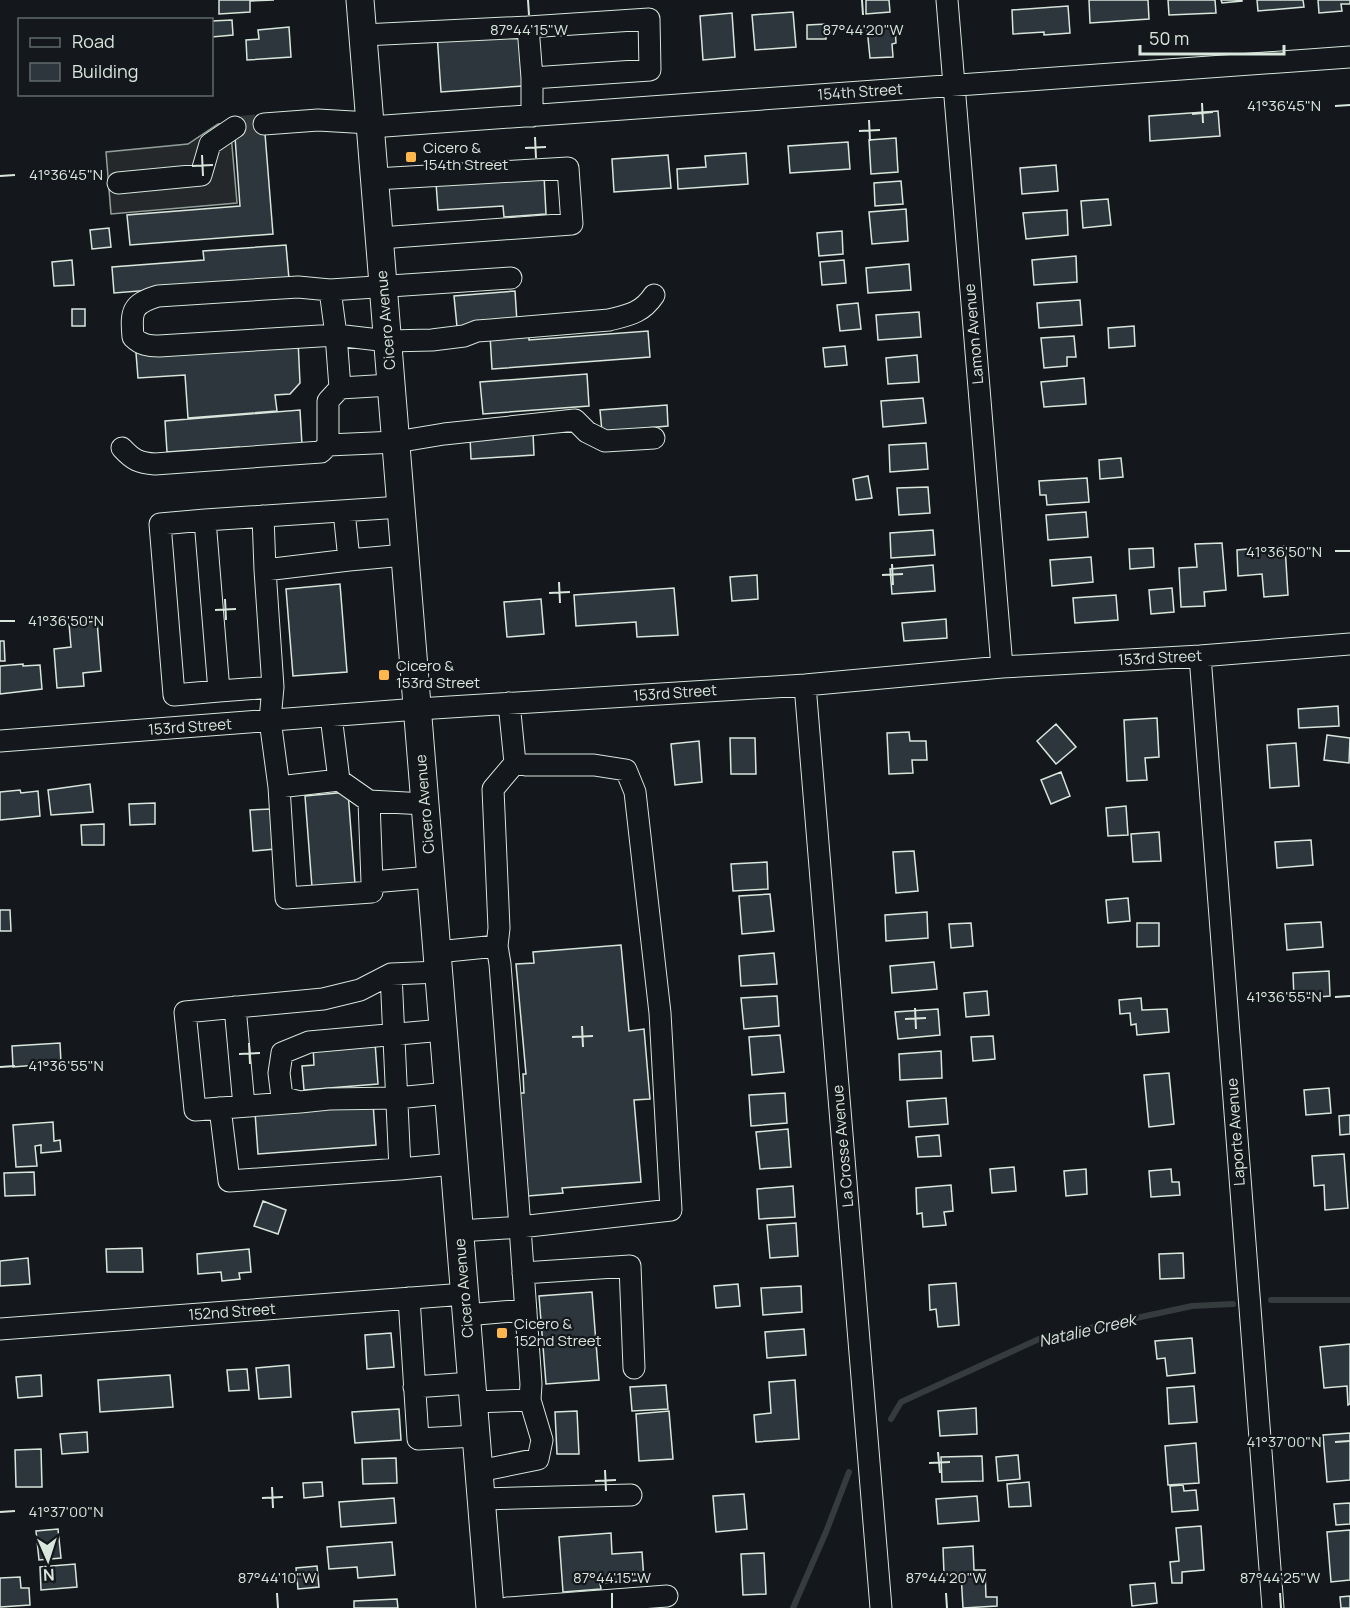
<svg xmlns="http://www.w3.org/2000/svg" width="1350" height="1608" font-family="Manrope,sans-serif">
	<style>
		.parking { fill: #24282b; stroke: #939e99; stroke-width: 1.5 }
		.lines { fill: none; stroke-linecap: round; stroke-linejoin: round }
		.stream { stroke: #363b3e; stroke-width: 6 }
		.building { fill: #2c363c; stroke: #d8e6dc; stroke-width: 1.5 }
		.minor-tunnel { stroke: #313739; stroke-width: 21; stroke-dasharray: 21 10; stroke-linecap: butt }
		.minor-casing { stroke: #d8e6dc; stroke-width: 23 }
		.major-casing { stroke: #d8e6dc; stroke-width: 29 }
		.minor { stroke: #14181c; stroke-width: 21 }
		.major { stroke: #14181c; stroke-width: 27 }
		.ticks { fill: none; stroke: #d8e6dc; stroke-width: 2 }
		.poi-dot { fill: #ffb74d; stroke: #14181c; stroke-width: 2 }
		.labels { text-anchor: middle; stroke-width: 4.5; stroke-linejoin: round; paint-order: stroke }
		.street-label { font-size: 15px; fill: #d8e6dc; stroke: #14181c }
		.poi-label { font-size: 15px; fill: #d8e6dc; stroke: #14181c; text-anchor: start }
		.water-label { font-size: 16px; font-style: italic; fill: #d8e6dc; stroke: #14181c }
		.ticks-label { font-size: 15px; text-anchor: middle; fill: #d8e6dc; stroke: #14181c; stroke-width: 4.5; stroke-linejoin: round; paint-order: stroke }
	</style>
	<rect width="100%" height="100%" fill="#14181c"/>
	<path class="parking" d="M230 123 237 203 111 214 106 152 188 144 218 124Z"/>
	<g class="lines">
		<path class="stream" d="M1271 1300H1350
			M891 1419 901 1402 1039 1339 1192 1306 1233 1304
			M793 1608 826 1532 849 1472"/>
	</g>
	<path class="building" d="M219 0H274L250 1V12L219 14Z
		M866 0H889L890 12 866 14Z
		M1089 0H1148L1149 19 1090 23Z
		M1168 0H1215L1216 13 1169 15Z
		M1221 0H1242V1L1222 3Z
		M1257 0H1303L1304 7 1258 11Z
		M1318 0H1350V4H1341L1342 11 1319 13Z
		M1068 6 1070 33 1044 35V32L1013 34 1012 10Z
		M793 12 796 47 755 50 752 15Z
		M732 13 735 57 703 60 700 16Z
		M232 20 233 35 212 37V21Z
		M826 24V39H807V25Z
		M895 26 896 43 892 44 893 57 870 58 867 28Z
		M289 27 291 57 247 60 246 40 259 39 258 30Z
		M519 28 523 86 441 92 437 34Z
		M1218 111 1220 136 1150 141 1149 116Z
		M264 121 273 234 130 245 127 215 240 206 234 123Z
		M896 138 898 172 871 174 869 140Z
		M848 142 850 169 790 173 788 146Z
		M746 153 748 184 678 189 677 169 706 167 705 156Z
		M668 155 671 188 614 192 612 159Z
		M1056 165 1058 191 1022 194 1020 168Z
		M544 175 546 214 504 217 503 206 438 210 436 183Z
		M901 181 903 204 875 206 874 183Z
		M1108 199 1111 225 1083 228 1081 201Z
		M906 209 908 241 872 244 869 212Z
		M1067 210 1068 235 1026 239 1023 213Z
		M109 228 111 247 92 249 90 230Z
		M842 231 843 254 819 256 817 233Z
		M286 245 289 279 114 293 112 267 204 260 203 251Z
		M1076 256 1077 282 1034 285 1032 260Z
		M72 260 74 285 54 286 52 262Z
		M844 260 846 283 822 285 820 262Z
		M909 264 911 290 868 293 866 268Z
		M515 291 517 322 457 327 454 296Z
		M1080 300 1082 325 1039 328 1037 303Z
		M858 303 861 329 840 331 837 305Z
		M72 309H85V326H72Z
		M919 312 921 337 878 340 876 315Z
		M1134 326 1135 346 1109 348 1108 328Z
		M648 331 650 357 492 369 490 335 529 332V340Z
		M1074 336 1076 357H1067V366L1044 368 1041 338Z
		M298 340 300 383 290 394 275 395 277 411 188 418 185 375 138 378 136 353Z
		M845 346 847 365 825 367 823 348Z
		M917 355 919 382 888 384 886 358Z
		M587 374 589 406 483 414 480 382Z
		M1084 378 1086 404 1044 407 1041 382Z
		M923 398 926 423 883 427 881 401Z
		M667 405 668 426 602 432 600 410Z
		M300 410 302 445 239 450V447L167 452 165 421Z
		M533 433 534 455 471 459 470 437Z
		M926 443 928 469 890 472 889 445Z
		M1121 458 1123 477 1100 479 1099 460Z
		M868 476 872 498 856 500 853 479Z
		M1087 478 1089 502 1047 505 1046 495H1040L1039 481Z
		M928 487 930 513 899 515 897 488Z
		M1086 512 1088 537 1048 540 1046 515Z
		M933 530 935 555 891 558 890 533Z
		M1222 543 1226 590 1204 592 1205 606 1181 607 1179 568 1197 567 1195 544Z
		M1285 546 1288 595 1264 597 1262 574 1238 576 1237 550Z
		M1153 548 1154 567 1130 569 1129 549Z
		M1091 557 1093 582 1052 586 1050 560Z
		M933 565 935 591 892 594 890 569Z
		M757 575 758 599 732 601 730 577Z
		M340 584 347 672 293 676 286 589Z
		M674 588 678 635 637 637 636 622 576 626 574 595Z
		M1172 588 1174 612 1151 614 1149 590Z
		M1116 595 1118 620 1075 623 1073 598Z
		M541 599 544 634 507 637 504 602Z
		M946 619 947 638 904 641 902 623Z
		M97 621 101 671 83 673 84 686 57 688 54 649 71 647 69 624Z
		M0 641H4L5 661H0Z
		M23 664V666L40 665 42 689 0 694V666Z
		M1338 706 1339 726 1299 728 1298 709Z
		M1157 718 1159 757 1145 758 1147 780 1127 781 1124 720Z
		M1056 724 1076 747 1056 764 1037 741Z
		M909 732 910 741H926L927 760H912L913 773 889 774 887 733Z
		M1327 735 1350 738 1349 763 1324 760Z
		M730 738H755L756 774H731Z
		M699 741 702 782 675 785 671 744Z
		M1296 743 1299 786 1270 788 1267 745Z
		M1061 772 1070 796 1051 804 1041 780Z
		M90 784 93 812 51 815 48 790Z
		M20 790 21 793 38 791 40 816 0 820V792Z
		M348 792 355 884 312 887 305 796Z
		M155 803V824L130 825 129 804Z
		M1126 806 1128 835 1108 836 1106 808Z
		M271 809 275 849 253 851 250 810Z
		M104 824V845H82L81 825Z
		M1159 832 1161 861 1133 862 1131 834Z
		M1311 840 1313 865 1277 868 1275 842Z
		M914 851 918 891 896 893 893 852Z
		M767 862 768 889 733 891 731 864Z
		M770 894 774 931 742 934 739 896Z
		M1128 898 1130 921 1108 923 1106 900Z
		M0 910H10L11 931H0Z
		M927 912 928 938 886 941 885 915Z
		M1321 922 1323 947 1287 950 1285 924Z
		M971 923 973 946 951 948 949 924Z
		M1137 923H1159V946L1137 947Z
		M621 945 629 1031 644 1029 650 1099 634 1100 641 1182 562 1188 563 1193 528 1196 519 1093H524L523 1074H526L516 964 534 963 533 952Z
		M774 953 777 984 741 986 739 956Z
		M934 962 937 989 892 993 890 966Z
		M1329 971 1330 996 1294 999 1293 973Z
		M987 991 989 1015 966 1017 964 993Z
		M777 996 779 1026 744 1029 741 998Z
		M1141 998 1142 1010 1167 1009 1169 1032 1137 1035 1136 1024 1131 1025 1130 1013 1120 1014 1119 1000Z
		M938 1009 940 1035 898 1039 895 1012Z
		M780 1035 784 1072 752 1075 749 1037Z
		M993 1036 995 1059 973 1061 971 1037Z
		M375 1042 378 1084 304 1090 302 1066 314 1065 313 1046Z
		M60 1043 61 1063 13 1067 12 1046Z
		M941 1051 942 1078 900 1080 899 1054Z
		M1169 1073 1174 1124 1149 1127 1144 1075Z
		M1329 1088 1331 1113 1306 1115 1304 1090Z
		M785 1093 787 1123 751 1126 749 1095Z
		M946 1098 948 1124 909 1127 907 1101Z
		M373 1103 376 1145 258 1154 255 1112Z
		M1350 1115V1134L1340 1135 1339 1116Z
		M53 1122 54 1141 60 1140 61 1151 41 1153V1145L35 1146 37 1166 16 1167 13 1125Z
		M788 1129 791 1167 760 1169 756 1132Z
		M939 1135 941 1156 918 1157 916 1137Z
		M1344 1154 1348 1208 1325 1210 1324 1185 1314 1186 1312 1156Z
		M1014 1167 1016 1191 992 1193 990 1169Z
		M1086 1169 1087 1194 1066 1196 1064 1171Z
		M1171 1169 1172 1182H1179L1180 1195 1151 1197 1149 1171Z
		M34 1172 35 1195 5 1196 4 1173Z
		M951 1185 953 1211 944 1212 946 1225 923 1227 922 1213 917 1214 916 1188Z
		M793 1186 795 1217 759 1219 757 1189Z
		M263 1201 286 1210 278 1234 254 1226Z
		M796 1223 798 1256 770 1258 767 1225Z
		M142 1248 143 1272H107L106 1249Z
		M249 1249 251 1272 239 1273 240 1279 222 1281 221 1272 198 1274 197 1254Z
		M1183 1253 1184 1278 1160 1279 1159 1254Z
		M28 1258 30 1284 0 1286V1261Z
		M956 1283 959 1325 938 1327 936 1309 930 1310 929 1285Z
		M738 1284 740 1306 716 1308 714 1286Z
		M801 1286 802 1312 763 1315 761 1288Z
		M592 1292 599 1380 546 1384 539 1296Z
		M804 1329 806 1355 767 1358 765 1332Z
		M391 1333 394 1367 367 1369 365 1335Z
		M1192 1338 1195 1373 1167 1376 1165 1358 1157 1359 1155 1341Z
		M1350 1344V1404L1348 1405 1347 1386 1324 1388 1320 1347Z
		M289 1365 291 1397 259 1399 256 1368Z
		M247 1369 249 1390 229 1391 227 1370Z
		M41 1375 42 1396 18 1398 16 1377Z
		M170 1375 173 1407 100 1412 98 1380Z
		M795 1380 799 1439 756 1442 754 1415 771 1413 769 1382Z
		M666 1385 668 1409 632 1411 630 1387Z
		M1194 1386 1197 1422 1169 1424 1167 1388Z
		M976 1408 977 1434 940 1436 938 1411Z
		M399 1409 401 1440 355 1443 352 1412Z
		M577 1411 579 1454H557L555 1412Z
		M669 1411 673 1459 639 1461 636 1414Z
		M87 1432 88 1452 62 1454 60 1434Z
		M1350 1433V1480L1327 1482 1323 1435Z
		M1196 1443 1199 1483 1168 1485 1165 1446Z
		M41 1449 42 1487H16L15 1450Z
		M1018 1455 1020 1479 998 1481 996 1457Z
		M982 1456 983 1481 942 1482 941 1457Z
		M396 1458 397 1483 363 1484 362 1459Z
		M322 1482 323 1496 304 1498 303 1483Z
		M1029 1482 1031 1506 1009 1507 1007 1484Z
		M1183 1485 1184 1491 1196 1490 1198 1510 1172 1512 1170 1486Z
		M744 1494 747 1529 716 1532 713 1496Z
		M977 1496 979 1521 938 1524 936 1499Z
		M394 1498 396 1523 341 1527 339 1502Z
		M1350 1503V1524L1336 1525 1334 1504Z
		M1201 1526 1204 1570 1182 1572V1583H1172L1170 1562 1179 1561 1176 1528Z
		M58 1529 61 1558 39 1560 36 1531Z
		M1350 1530V1580L1331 1582 1327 1532Z
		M611 1533 612 1554 642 1552 644 1580 600 1583 601 1589 563 1592 559 1537Z
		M392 1542 395 1575 358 1578 357 1567 329 1569 327 1547Z
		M973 1546 974 1570H985L986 1597H997V1606L963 1608 961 1573 944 1574 943 1548Z
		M764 1553 766 1594 743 1595 741 1554Z
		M75 1564 77 1587 41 1590 40 1567Z
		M317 1566 319 1587 298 1589 296 1568Z
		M20 1577 21 1588H29L30 1605 0 1607V1578Z
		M1155 1583 1157 1603 1132 1606 1130 1585Z
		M1350 1596V1608H1341L1340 1597Z
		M397 1599 398 1608H354V1601Z"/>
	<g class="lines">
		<path class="minor-tunnel" d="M235 127 264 124"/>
		<g class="minor-casing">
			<path id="minor" d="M947 0 1002 667
				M528 27 532 78
				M363 35 528 27 649 19 650 70 532 78V116
				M264 124 318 120 370 123
				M371 127 1350 57
				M375 179 568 168 572 224 380 238
				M118 183 201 175 210 144 235 127
				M511 278 330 290 298 287 158 296C131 304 131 312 133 337 141 345 149 346 159 346L336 335 388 341 432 340 464 336 477 331 491 330 609 320C629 315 642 313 654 295
				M330 290 336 335 340 388 328 401V445L396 442 444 434 575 420 587 432 605 441 654 438
				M340 388 391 385
				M122 448C133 460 139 463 155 464L321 452 328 445
				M263 516 265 570
				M205 520 160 524 174 695 219 691
				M349 560 405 555
				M1200 656 1273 1608
				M805 685 881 1608
				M273 687 265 570 349 560 344 511
				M331 716 339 780 369 801 425 804
				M0 741 418 709 805 685 1002 667 1200 656 1350 644
				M339 780 279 787 270 720 273 687 219 691 205 520 401 507
				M279 787 286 898 372 892V882
				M369 801 372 882 431 877
				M497 946 500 964 520 1227 671 1210 660 1013 635 792 626 770 594 765H526L515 763 509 703
				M437 952 497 946 499 928 493 789 515 763
				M439 972 391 974 400 1169 454 1164
				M235 1007 244 1106
				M443 1030 309 1042 282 1053 279 1073 282 1097 300 1102 329 1099 397 1098 448 1093
				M300 1102 195 1110 185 1012 323 999 360 990 391 974
				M220 1108 229 1181 400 1169
				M459 1231 520 1227 531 1384 530 1400 542 1440 538 1459 479 1471
				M523 1273 630 1266 634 1368
				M409 1298 418 1439 476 1436
				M466 1315 526 1310
				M0 1329 465 1294
				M414 1387 472 1383
				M473 1402 530 1400
				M481 1499 631 1495
				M507 1608 667 1596"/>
		</g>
		<g class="major-casing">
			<path id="major" d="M360 0 490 1608"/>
		</g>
		<use href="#minor" class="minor"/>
		<use href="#major" class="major"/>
	</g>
	<path class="ticks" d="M528 0 529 15M862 0 863 15M1202 103 1203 123M1335 106 1350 105M1192 114 1213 112M869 120 870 141M859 131 880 130M535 137 536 158M525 148 546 147M202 155 203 176M192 166 213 165M0 176 15 175M1335 551H1350M892 564 893 585M882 575 903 574M559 582 560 603M549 593 570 592M225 599 226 620M215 610 236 609M0 621H15M1335 997 1350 996M915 1008 916 1029M905 1019 926 1018M582 1026 583 1047M572 1037 593 1036M249 1043 250 1064M239 1054 260 1053M0 1067 15 1066M1335 1442 1350 1441M938 1452 940 1473M929 1463 950 1462M605 1470 606 1491M595 1481 616 1480M272 1487 273 1508M262 1498 283 1497M0 1512 15 1511M277 1593 278 1608M612 1593V1608M946 1593 947 1608M1280 1593 1281 1608"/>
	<g class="poi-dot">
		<rect x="405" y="151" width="12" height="12" rx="3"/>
		<rect x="378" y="669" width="12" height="12" rx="3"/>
		<rect x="496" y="1327" width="12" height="12" rx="3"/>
	</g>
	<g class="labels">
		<g class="street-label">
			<text transform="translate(860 92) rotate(-4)" y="5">154th Street</text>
			<text transform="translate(386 320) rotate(-95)" y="5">Cicero Avenue</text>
			<text transform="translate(974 334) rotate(-95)" y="5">Lamon Avenue</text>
			<text transform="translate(1160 658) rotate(-3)" y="5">153rd Street</text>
			<text transform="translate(675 693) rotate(-4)" y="5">153rd Street</text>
			<text transform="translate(190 727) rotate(-4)" y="5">153rd Street</text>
			<text transform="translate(425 804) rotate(-95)" y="5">Cicero Avenue</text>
			<text transform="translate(1236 1132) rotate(-94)" y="5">Laporte Avenue</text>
			<text transform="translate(843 1146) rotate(-95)" y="5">La Crosse Avenue</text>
			<text transform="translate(464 1288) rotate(-95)" y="5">Cicero Avenue</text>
			<text transform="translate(232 1312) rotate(-4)" y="5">152nd Street</text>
		</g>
		<g class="poi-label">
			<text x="423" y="153">Cicero &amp;<tspan x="423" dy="17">154th Street</tspan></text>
			<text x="396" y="671">Cicero &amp;<tspan x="396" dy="17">153rd Street</tspan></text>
			<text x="514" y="1329">Cicero &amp;<tspan x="514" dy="17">152nd Street</tspan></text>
		</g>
		<g class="water-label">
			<text transform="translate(1087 1330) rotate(-13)" y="6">Natalie Creek</text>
		</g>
	</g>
	<g class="ticks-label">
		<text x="529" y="35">87°44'15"W</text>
		<text x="863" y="35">87°44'20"W</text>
		<text x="1284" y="111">41°36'45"N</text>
		<text x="66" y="180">41°36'45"N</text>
		<text x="1284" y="557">41°36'50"N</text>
		<text x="66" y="626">41°36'50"N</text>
		<text x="1284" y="1002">41°36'55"N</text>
		<text x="66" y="1071">41°36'55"N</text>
		<text x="1284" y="1447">41°37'00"N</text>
		<text x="66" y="1517">41°37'00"N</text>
		<text x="277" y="1583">87°44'10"W</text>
		<text x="612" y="1583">87°44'15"W</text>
		<text x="946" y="1583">87°44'20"W</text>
		<text x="1280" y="1583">87°44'25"W</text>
	</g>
	<rect x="18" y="18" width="195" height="78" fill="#14181c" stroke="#626a69" stroke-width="1.5"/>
	<rect x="30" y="38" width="30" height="9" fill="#14181c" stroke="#626a69" stroke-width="1.5"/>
	<text x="72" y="48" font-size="18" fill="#d8e6dc">Road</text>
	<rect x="30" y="63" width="30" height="18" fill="#2c363c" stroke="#626a69" stroke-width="1.5"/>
	<text x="72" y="78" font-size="18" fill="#d8e6dc">Building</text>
	<g transform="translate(48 1560) rotate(177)" stroke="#14181c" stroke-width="4.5" paint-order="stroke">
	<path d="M0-4.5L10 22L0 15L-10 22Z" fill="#d8e6dc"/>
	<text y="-9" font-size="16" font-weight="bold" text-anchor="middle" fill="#d8e6dc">N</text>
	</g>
	<path d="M1140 45v9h144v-9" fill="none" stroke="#d8e6dc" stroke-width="3"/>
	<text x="1149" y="45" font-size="18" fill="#d8e6dc" stroke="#14181c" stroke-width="4.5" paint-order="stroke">50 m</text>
</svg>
